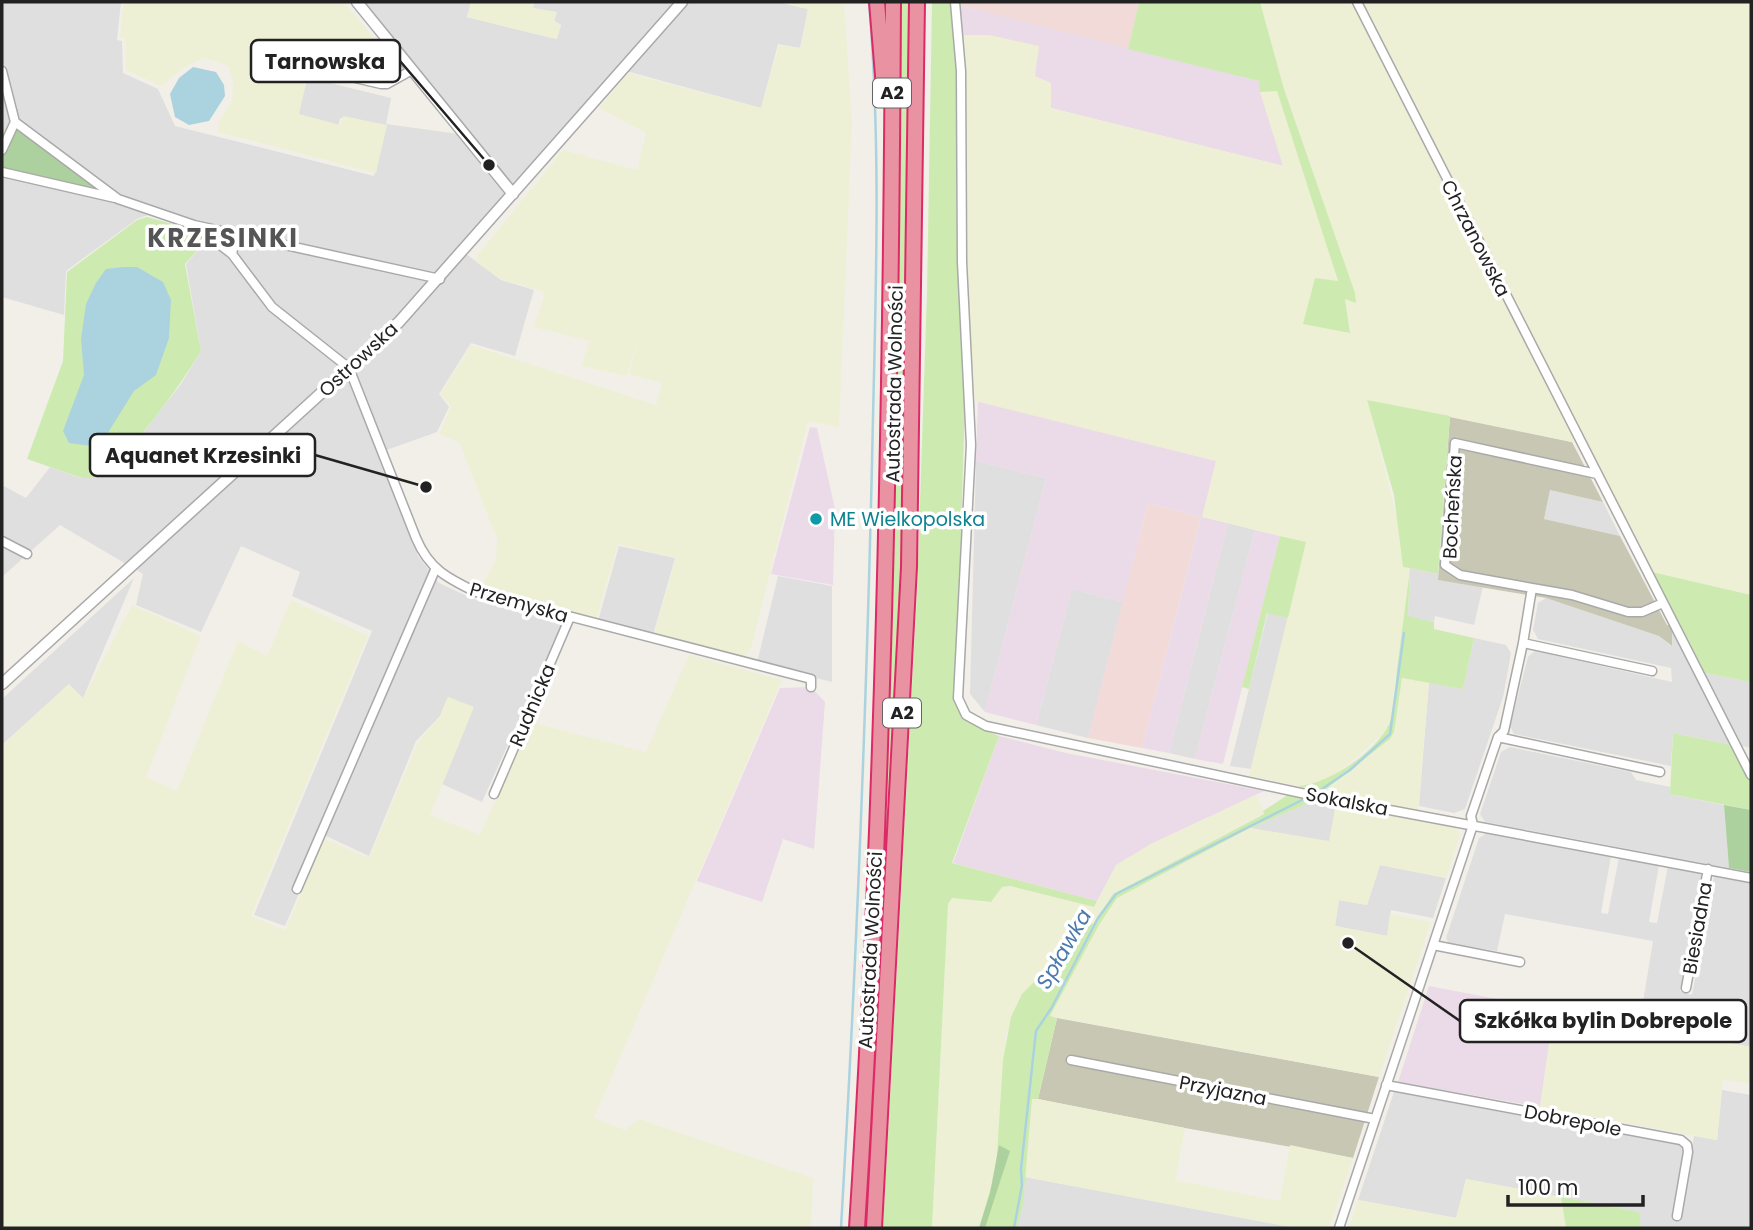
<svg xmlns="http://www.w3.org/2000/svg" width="1753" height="1230" font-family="Poppins,sans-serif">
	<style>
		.residential { fill: #e0dfdf }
		.commercial { fill: #f2dad9 }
		.industrial { fill: #ebdbe8 }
		.construction { fill: #c7c7b4 }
		.farmland { fill: #eef0d5 }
		.grass { fill: #cdebb0 }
		.forest { fill: #add19e }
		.water { fill: #aad3df }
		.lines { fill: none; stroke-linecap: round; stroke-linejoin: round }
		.stream { stroke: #aad3df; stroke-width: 2.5 }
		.minor-casing { stroke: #a9a9a9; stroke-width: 11 }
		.tertiary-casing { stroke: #a9a9a9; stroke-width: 13 }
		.motorway-casing { stroke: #dc2a67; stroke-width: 18 }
		.minor { stroke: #fff; stroke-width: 8 }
		.tertiary { stroke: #fff; stroke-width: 10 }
		.motorway { stroke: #e892a2; stroke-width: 14 }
		.culture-dot { fill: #0f9aa8; stroke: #fff; stroke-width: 2.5 }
		.labels { text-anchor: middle; stroke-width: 7; stroke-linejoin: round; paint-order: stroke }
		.shield { fill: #fff; stroke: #646464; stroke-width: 2 }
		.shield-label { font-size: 18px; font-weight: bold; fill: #222 }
		.street-label { font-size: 19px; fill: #222; stroke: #fff }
		.culture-label { font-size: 19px; fill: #0d838f; stroke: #fff; text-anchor: start }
		.water-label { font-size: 21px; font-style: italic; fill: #4a7aab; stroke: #fff }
		.district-label { font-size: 26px; font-weight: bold; letter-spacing: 2px; fill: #555; stroke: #fff }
		.leader { fill: none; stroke: #222; stroke-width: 2.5 }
		.callout-dot { fill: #222; stroke: #fff; stroke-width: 2.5 }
		.callout { fill: #fff; stroke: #222; stroke-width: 2.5 }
		.callout-label { font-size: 21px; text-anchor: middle; font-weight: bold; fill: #222 }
	</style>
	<rect width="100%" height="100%" fill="#f2efe9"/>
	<path class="residential" d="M2 2H121L117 40 122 41 123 73 158 89 175 126 374 176 385 128 340 118 338 127 297 118 306 77 391 98 386 124 466 135 364 2H471L467 17 556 39 561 25 533 8 534 2H777L808 9 800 48 778 44 761 108 619 69 458 248 501 280 534 290 515 356 471 343 439 394 449 407 437 432 381 452 418 556 439 583 473 599 563 622 482 802 442 784 473 708 448 697 440 716 416 741 369 856 324 835 285 926 254 915 372 631 292 596 300 572 241 546 201 632 136 605 143 574 60 525 2 577V485L26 498 50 467 81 478H103L130 450 181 384 201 351 186 264 208 239 194 226 148 215 137 219 66 271 64 315 2 297V94L12 96 2 58Z
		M976 461 1046 478 985 712 970 694Z
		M1550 490 1603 502 1620 536 1544 519Z
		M1228 523 1255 530 1195 759 1169 753Z
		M619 546 675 558 653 635 598 621Z
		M1410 568 1438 574V580L1483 586 1474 625 1435 616 1434 622 1408 617Z
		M778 576 832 586V682L757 663Z
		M134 578 83 698 68 685 2 745V699Z
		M1072 589 1123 602 1088 738 1036 725Z
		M1546 598 1659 636 1671 646 1672 626 1732 745 1673 733 1671 766 1514 734 1510 726 1528 657 1535 651 1672 682 1671 668 1538 639 1533 630 1538 603Z
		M1268 612 1288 618 1251 769 1230 766Z
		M1474 638 1506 645 1511 653 1503 697 1465 809 1454 813 1419 806 1429 682 1463 689Z
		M1705 673 1751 682V748L1742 746Z
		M1510 747 1631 772 1636 780 1671 787 1670 794 1724 805 1729 868 1485 822 1480 814 1501 752Z
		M1314 801 1336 805 1329 842 1250 828Z
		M1487 833 1611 856 1601 913 1608 914 1619 857 1659 865 1649 922 1657 923 1668 866 1702 873 1680 991 1692 995 1714 876 1751 883V1047L1639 1026 1653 941 1505 914 1497 951 1448 943 1446 938 1479 838Z
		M1380 865 1446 878 1433 918 1391 910 1388 936 1335 926 1339 900 1367 905Z
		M1722 1090 1751 1095V1228H1641L1638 1212 1466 1179 1457 1218 1358 1200 1394 1092 1681 1145 1685 1151 1673 1217 1679 1219 1694 1136 1717 1140Z
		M1025 1177 1296 1228H1017Z"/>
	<path class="commercial" d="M961 2H1139L1128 49 961 6Z
		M1148 503 1201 517 1142 748 1088 738Z"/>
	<path class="industrial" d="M961 6 1259 81 1284 166 1051 108 1035 76V66L961 35Z
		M978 401 1216 461 1203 517 1228 523 1169 753 1142 748 1201 517 1148 503 1123 602 1072 589 1036 725 985 712 1046 478 976 461Z
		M810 427 817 428 835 509 833 585 771 574Z
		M1255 530 1280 536 1223 764 1195 759Z
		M811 687 825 702 814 849 783 839 762 902 697 881 780 688Z
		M999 736 1066 753 1264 791 1151 844 1117 865 1097 901 953 863Z
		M1429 986 1554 1010 1540 1107 1398 1082Z"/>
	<path class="construction" d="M1450 416 1572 442 1603 502 1550 490 1544 519 1620 536 1667 625 1672 626V646L1659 636 1546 598 1438 580Z
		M1057 1018 1379 1077 1353 1158 1185 1128 1038 1099Z"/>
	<path class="farmland" d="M124 2H344L402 72 387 80H374L303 62 301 69 309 71 299 114 340 125 343 116 387 125 376 173 218 132 219 121 232 101 233 82 229 67 217 61 203 58 186 66 161 86 126 70 125 38 120 37Z
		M471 2H534L533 8 557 12 554 22 561 25 557 39 467 17Z
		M779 2H844L852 122 839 427 808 421 751 648 743 657 654 635 676 558 618 544 596 620 480 591 496 559 497 539 459 442 439 434 451 407 440 394 471 345 656 405 662 383 629 374 638 341 626 376 582 366 589 341 534 327 545 292 501 279 476 262 477 256 563 150 637 170 646 133 599 108 628 73 761 108 779 45 801 48 808 9Z
		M1260 2H1353L1576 443 1367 400 1410 568 1391 717 1383 734 1336 775 1313 785 1298 786 1249 776 1306 542 1202 517 1216 461 975 401 970 322 965 189 966 71 961 35H989L1039 46 1035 76 1051 83V108L1283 166 1260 92 1277 90 1329 249 1350 332 1345 299 1356 303 1355 293 1284 89Z
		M1362 2H1751V595L1652 572Z
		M291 600 368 636 251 916 285 930 325 839 369 858 418 742 440 716 448 697 474 707 430 815 480 835 530 722 646 752 689 655 782 680 594 1118 625 1130 639 1119 813 1178 811 1228H2V745L69 684 83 698 132 605 201 636 146 777 177 791 238 641 267 656Z
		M1402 678 1429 682 1418 810 1322 792 1390 739 1394 732Z
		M1256 795 1264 813 1113 894 1092 924 1085 922 1069 947 1022 994 1006 1035 999 1145 990 1193 979 1228H932L948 904 952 898 959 897 986 903 994 898 1002 887 1010 886 1094 907 1116 865 1151 844Z
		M1336 805 1456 827 1460 835 1446 878 1380 865 1367 905 1339 900 1335 926 1387 936 1390 914 1431 922 1379 1077 1049 1016 1099 925 1117 898 1250 828 1329 841Z
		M1554 1010 1751 1047V1084L1723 1079 1717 1140 1540 1107Z
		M1032 1098 1185 1128 1175 1180 1280 1201 1290 1145 1353 1158 1329 1228H1296L1025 1177Z
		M1466 1179 1561 1197 1566 1228H1349L1358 1200 1456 1218Z"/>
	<path class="grass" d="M899 2H912L904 551 868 1228H863Z
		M932 2H951L957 85 956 204 965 403 956 702C963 723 979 728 999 736L952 863 1097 901 1094 907 1010 886 1002 887 991 902 952 898 948 904 932 1228H883L917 592 927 293Z
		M1139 2H1260L1284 89 1355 293 1356 303 1345 299 1350 333 1303 324 1315 278 1338 281 1277 91 1260 92 1259 81 1128 49Z
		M147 217 195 230 206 241 185 264 201 351C173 397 140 439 103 478H82L27 459 63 361 67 272 137 220Z
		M1367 400 1450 416 1438 574 1410 568 1408 616 1434 622V629L1474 638 1463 689 1402 678 1394 732 1390 739 1322 792 1298 786C1329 784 1376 752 1389 724 1396 708 1395 687 1397 670 1401 636 1406 602 1410 568L1403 567 1394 495Z
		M1280 536 1306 542 1288 618 1267 613 1249 689 1242 687Z
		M1652 572 1751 595V682L1705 673Z
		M1673 733 1732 745 1751 782V810L1670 794Z
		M1289 794 1314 801 1250 828 1117 898 1099 925 1050 1016 1057 1018 1038 1099H1032L1023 1204 1017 1228H979L996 1170 1003 1060 1011 1017 1022 994 1069 947 1085 922 1093 924 1113 894 1264 814 1263 811Z
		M1561 1197 1639 1212 1641 1228H1566Z"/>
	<path class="forest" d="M24 130 102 193 2 168V158L14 131Z
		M1724 805 1751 810V872L1729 868Z
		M999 1145 1010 1151 985 1228H979L990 1193Z"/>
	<path class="water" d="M193 67 216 72 224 85 225 96 209 121 189 125 175 117 170 94 179 78Z
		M123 267H137L163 282 171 300 169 338 156 375 134 391 99 447 69 443 63 431 84 375 81 339 86 304 96 283 106 269Z"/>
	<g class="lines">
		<path class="stream" d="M1319 791 1350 770 1390 734 1404 633
			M841 1228C856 974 866 719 872 464 875 310 882 156 869 2
			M1014 1228 1022 1185 1021 1169 1036 1031 1052 1007 1098 918 1116 894 1304 799"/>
		<g class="minor-casing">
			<path id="minor" d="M955 2 961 71 962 262 971 445 958 698 966 715 986 726 1315 796 1751 878
				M1357 2 1751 775
				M304 66 381 84H387L412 70
				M2 71 15 122
				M15 122 118 199 194 225 440 279
				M2 150 15 122
				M2 172 115 198
				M194 225 232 254 272 307 349 368 416 538C429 569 447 578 476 592L811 679V687
				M232 254 235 240 241 234
				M2 541 27 554
				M1532 588 1572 595 1628 612H1642L1663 603
				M1523 643 1532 588 1460 575 1445 565 1455 443 1597 474
				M1498 737 1660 772
				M494 794 570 617
				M297 889 435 570
				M1433 945 1520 962
				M1686 988 1708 869
				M1071 1060 1375 1119
				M1386 1085 1681 1140 1687 1145 1688 1152 1677 1216
				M1339 1228 1473 825 1471 816 1498 737 1504 731 1523 643 1652 671"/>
		</g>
		<g class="tertiary-casing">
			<path id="tertiary" d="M357 2 513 194
				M2 684 399 322 682 2"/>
		</g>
		<g class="motorway-casing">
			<path id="motorway" d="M877 2 884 88
				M857 1228C883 820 891 410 893 2
				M874 1228 909 567 917 2"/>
		</g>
		<use href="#minor" class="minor"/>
		<use href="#tertiary" class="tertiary"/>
		<use href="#motorway" class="motorway"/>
	</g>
	<circle class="culture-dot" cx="816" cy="519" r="7"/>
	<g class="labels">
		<g class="shield">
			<rect x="873" y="78.5" width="38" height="29" rx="5"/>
			<rect x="883" y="698.5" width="38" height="29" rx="5"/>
		</g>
		<g class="shield-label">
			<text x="892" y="99">A2</text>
			<text x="902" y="719">A2</text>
		</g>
		<g class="street-label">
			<text transform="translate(1476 238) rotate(63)" y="7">Chrzanowska</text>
			<text transform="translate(358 359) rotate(-43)" y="7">Ostrowska</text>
			<text transform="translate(894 384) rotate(-89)" y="7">Autostrada Wolności</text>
			<text transform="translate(1452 507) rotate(-87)" y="7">Bocheńska</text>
			<text transform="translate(519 602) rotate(16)" y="7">Przemyska</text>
			<text transform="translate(532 705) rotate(-67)" y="7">Rudnicka</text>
			<text transform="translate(1347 801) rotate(11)" y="7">Sokalska</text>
			<text transform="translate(1697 928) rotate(-80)" y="7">Biesiadna</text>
			<text transform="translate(870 950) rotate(-87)" y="7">Autostrada Wolności</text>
			<text transform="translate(1223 1090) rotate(11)" y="7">Przyjazna</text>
			<text transform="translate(1573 1120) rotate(11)" y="7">Dobrepole</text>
		</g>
		<g class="culture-label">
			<text x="830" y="526">ME Wielkopolska</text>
		</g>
		<g class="water-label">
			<text transform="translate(1064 949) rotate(-60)" y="7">Spławka</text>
		</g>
		<g class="district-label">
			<text x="223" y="247">KRZESINKI</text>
		</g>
	</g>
	<path class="leader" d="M489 165L400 61M426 487L315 455M1348 943L1460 1021"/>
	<g class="callout-dot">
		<circle cx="489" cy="165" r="7"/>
		<circle cx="426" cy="487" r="7"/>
		<circle cx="1348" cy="943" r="7"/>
	</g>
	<g class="callout">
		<rect x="251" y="40" width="149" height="42" rx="7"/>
		<rect x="90" y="434" width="225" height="42" rx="7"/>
		<rect x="1460" y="1000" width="286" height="42" rx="7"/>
	</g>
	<g class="callout-label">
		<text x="325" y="69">Tarnowska</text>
		<text x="203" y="463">Aquanet Krzesinki</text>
		<text x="1603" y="1028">Szkółka bylin Dobrepole</text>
	</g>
	<rect width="1753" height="1230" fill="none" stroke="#222222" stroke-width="7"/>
	<path d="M1508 1195v10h135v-10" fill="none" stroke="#222222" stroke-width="3.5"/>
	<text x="1518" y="1195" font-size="21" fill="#222222" stroke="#ffffff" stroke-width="5" paint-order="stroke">100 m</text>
</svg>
